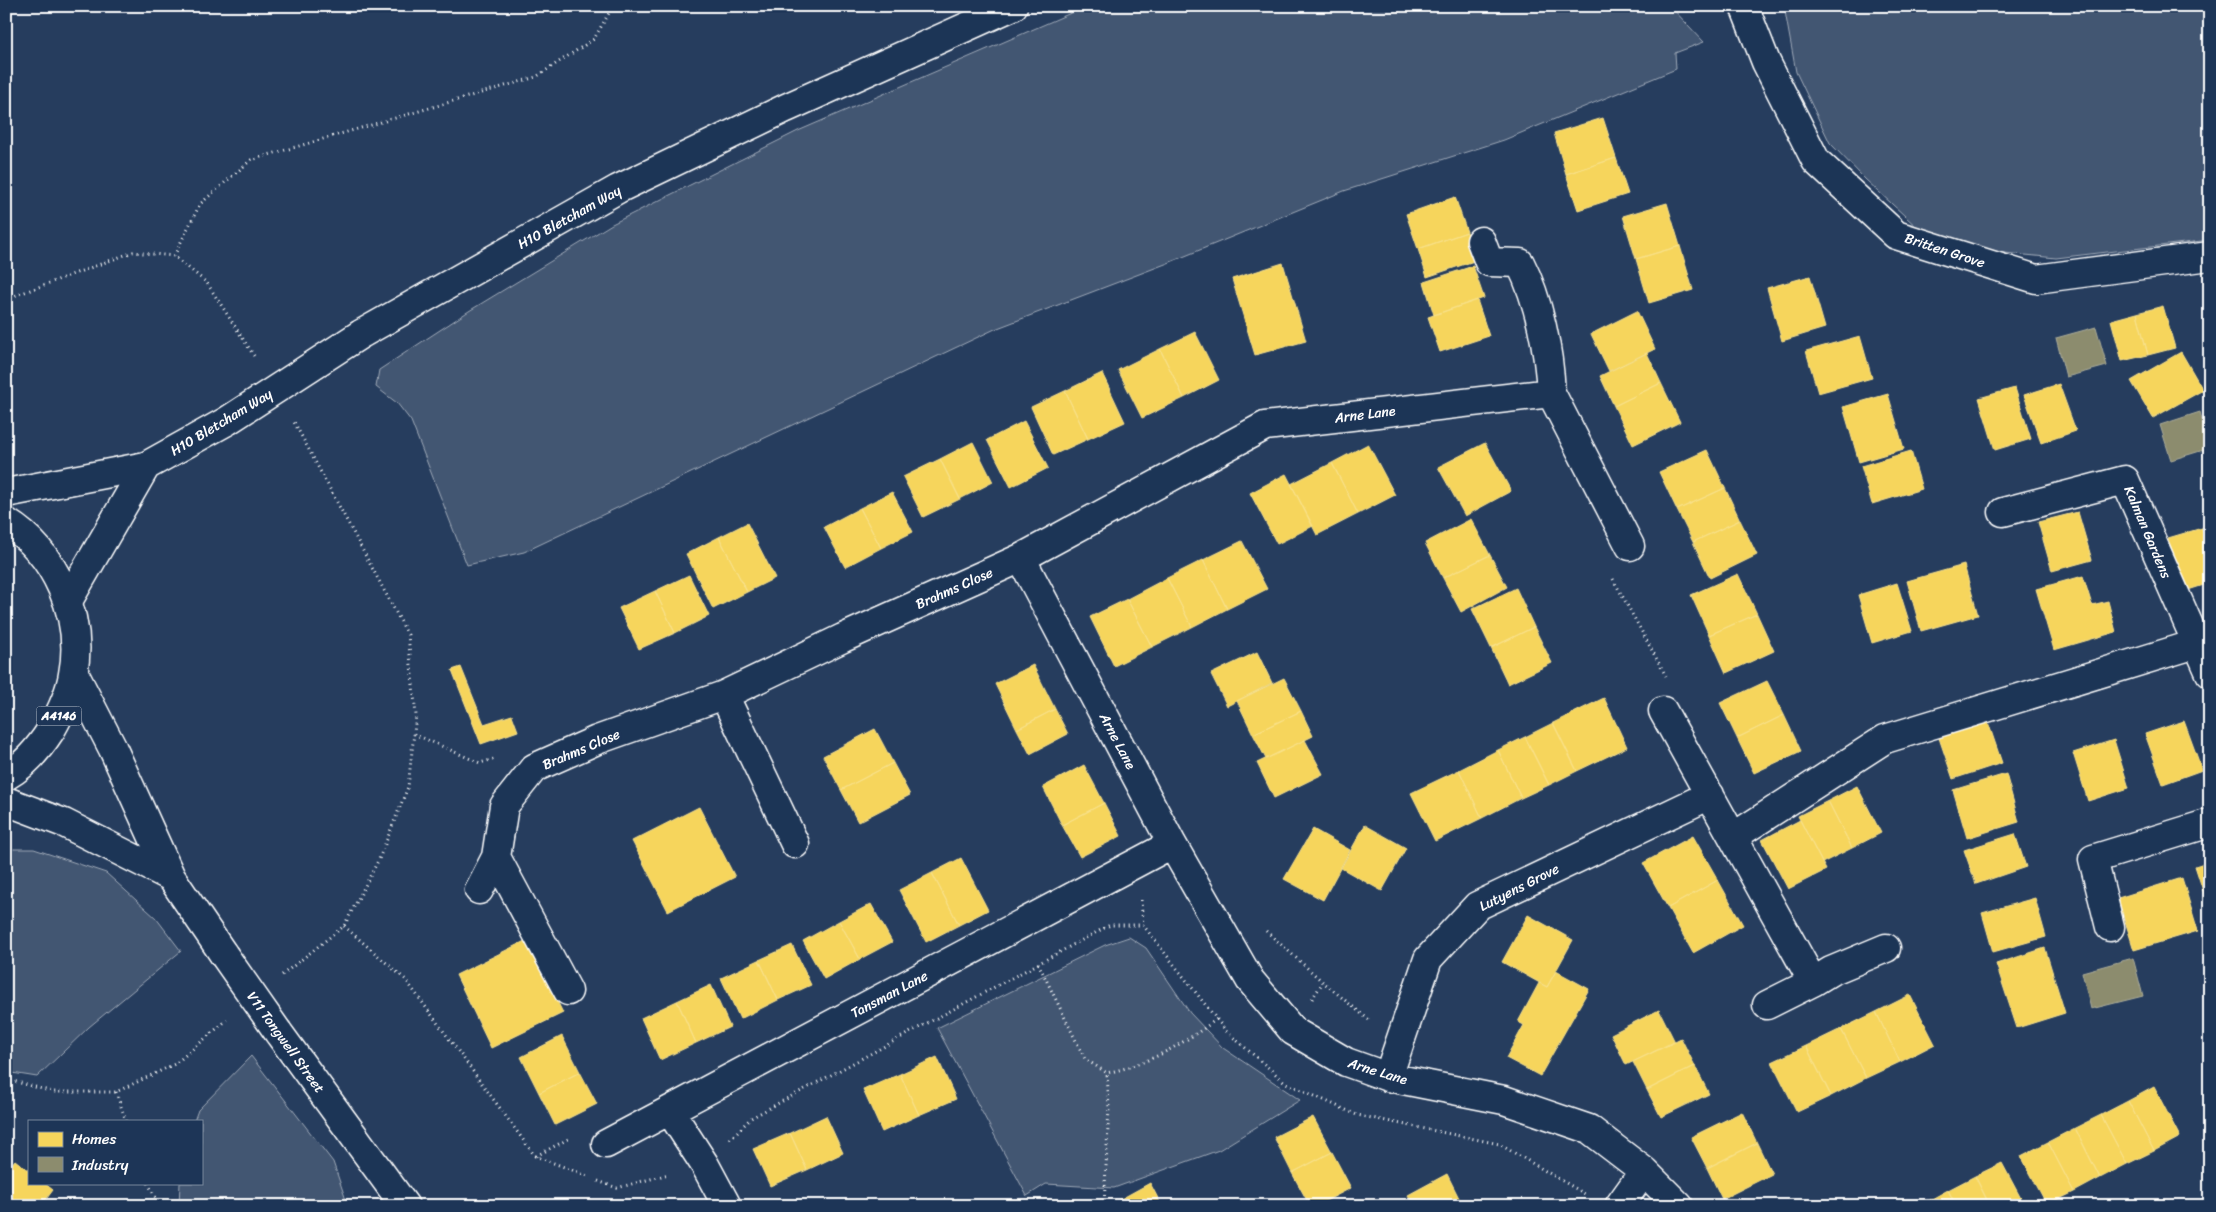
<svg xmlns="http://www.w3.org/2000/svg" width="2216" height="1212" font-family="Sriracha,sans-serif">
	<style>
		.green { fill: #425672; stroke: #a0aab8 }
		.homes { fill: #f6d55c; stroke: #f9e28d }
		.industry { fill: #8c8c6e; stroke: #aeae9a }
		.lines { fill: none; stroke-linecap: round; stroke-linejoin: round }
		.minor-casing { stroke: #fff; stroke-width: 31 }
		.highway-casing { stroke: #fff; stroke-width: 31 }
		.path { stroke: #fff; stroke-width: 3; stroke-dasharray: 1 4; stroke-linecap: butt }
		.minor { stroke: #1d3557; stroke-width: 28 }
		.highway { stroke: #1d3557; stroke-width: 28 }
		.minor-bridge-casing { stroke: #fff; stroke-width: 31; stroke-linecap: butt }
		.minor-bridge { stroke: #1d3557; stroke-width: 28 }
		.labels { text-anchor: middle; stroke-width: 5; stroke-linejoin: round; paint-order: stroke }
		.shield { fill: #1d3557; stroke: #bbc2cd; stroke-width: 1 }
		.shield-label { font-size: 12px; font-weight: bold; fill: #fff }
		.street-label { font-size: 14px; fill: #fff; stroke: #1d3557 }
	</style>
	<rect width="100%" height="100%" fill="#263d5e"/>
	<filter id="ink" filterUnits="userSpaceOnUse"><feTurbulence type="fractalNoise" baseFrequency=".02" numOctaves="2"/><feDisplacementMap in="SourceGraphic" scale="10" xChannelSelector="R" yChannelSelector="G"/><feConvolveMatrix kernelMatrix="1 2 1 2 8 2 1 2 1" color-interpolation-filters="sRGB"/></filter>
	<g filter="url(#ink)">
		<path class="green" d="M1087 6H1670L1704 42 1675 53 1676 69 1504 140 1344 191 1168 263 995 329 524 552 467 565 411 421 397 403 376 387 379 370 469 311 612 224 798 131Z
			M1784 6H2210V240L2056 258 1984 251 1919 229 1865 179 1830 143 1796 72Z
			M6 849H34L106 873 156 918 181 951 89 1027 37 1077 6 1072Z
			M1129 937 1146 948 1190 1013 1223 1048 1300 1100 1219 1150 1114 1188 1046 1184 1027 1196 937 1028 1105 945Z
			M251 1056 333 1162 348 1206H179L180 1183H201V1121H194L198 1110Z"/>
		<path class="homes" d="M1603 118 1616 158 1566 174 1554 133Z
			M1616 158 1628 194 1578 210 1566 174Z
			M1455 197 1467 232 1418 249 1406 214Z
			M1667 203 1680 246 1636 259 1623 216Z
			M1467 232 1477 260 1427 277 1418 249Z
			M1680 246 1693 290 1649 303 1636 259Z
			M1283 263 1306 341 1255 355 1232 279Z
			M1473 266 1484 298 1434 315 1424 282Z
			M1810 276 1825 328 1782 341 1767 288Z
			M1477 300 1489 336 1440 352 1428 317Z
			M2163 306 2175 348 2148 355 2137 313Z
			M1637 311 1655 349 1609 371 1591 334Z
			M2137 313 2148 355 2122 361 2111 320Z
			M1195 332 1219 380 1184 398 1160 349Z
			M1860 336 1872 378 1818 393 1806 351Z
			M1160 349 1184 398 1142 418 1118 370Z
			M2181 352 2203 390 2153 418 2131 381Z
			M1647 353 1661 383 1614 406 1600 376Z
			M1102 373 1125 422 1088 439 1065 391Z
			M1661 383 1680 422 1633 445 1614 406Z
			M2059 384 2076 431 2041 443 2024 395Z
			M2015 388 2031 439 1995 450 1979 398Z
			M1065 391 1088 439 1053 455 1031 407Z
			M1888 394 1904 449 1859 462 1843 407Z
			M1024 421 1048 468 1011 487 987 440Z
			M973 442 993 482 960 499 940 459Z
			M1485 443 1511 491 1465 516 1438 467Z
			M1368 444 1395 495 1358 514 1332 463Z
			M1707 450 1725 488 1677 510 1659 472Z
			M1911 451 1922 489 1872 504 1861 466Z
			M940 459 960 499 923 517 903 477Z
			M1332 463 1358 514 1317 535 1291 484Z
			M1286 474 1313 526 1277 544 1250 493Z
			M1725 488 1740 520 1693 542 1677 510Z
			M892 492 913 532 881 548 860 508Z
			M860 508 881 548 845 567 824 527Z
			M2078 512 2092 560 2052 571 2038 522Z
			M1471 519 1490 555 1443 578 1425 543Z
			M1740 520 1757 555 1710 578 1693 542Z
			M747 523 775 578 747 592 719 537Z
			M2210 525V552L2202 528Z
			M2202 528 2210 552V583L2185 591 2168 538Z
			M719 537 747 592 713 609 686 554Z
			M1242 541 1267 589 1227 609 1203 560Z
			M1490 555 1507 587 1461 612 1443 578Z
			M1203 560 1227 609 1192 627 1167 578Z
			M1964 565 1978 615 1921 631 1907 581Z
			M1738 574 1757 614 1709 635 1691 595Z
			M689 575 709 616 675 633 655 591Z
			M2083 576 2092 605 2108 601 2116 632 2054 650 2036 589Z
			M1167 578 1192 627 1152 647 1127 599Z
			M1897 583 1912 631 1872 643 1858 595Z
			M1516 588 1534 627 1491 648 1472 609Z
			M655 591 675 633 639 649 619 608Z
			M1127 599 1152 647 1114 666 1090 617Z
			M1757 614 1774 651 1726 673 1709 635Z
			M1534 627 1552 663 1508 684 1491 648Z
			M1257 652 1272 683 1227 706 1211 674Z
			M1033 665 1055 709 1017 729 995 684Z
			M461 667 484 724 512 715 518 731 481 744 452 670Z
			M1284 678 1301 711 1253 734 1237 701Z
			M1767 681 1784 715 1737 738 1720 703Z
			M1604 698 1627 747 1577 771 1553 723Z
			M1055 709 1068 734 1030 754 1017 729Z
			M1301 711 1313 736 1266 759 1253 734Z
			M1784 715 1801 751 1754 773 1737 738Z
			M2184 721 2202 770 2163 784 2145 734Z
			M1988 722 2002 763 1953 779 1939 738Z
			M1553 723 1577 771 1549 785 1525 737Z
			M875 729 893 763 841 790 823 756Z
			M1525 737 1549 785 1521 798 1498 750Z
			M1305 740 1323 774 1274 798 1257 763Z
			M2114 740 2129 788 2088 801 2073 753Z
			M1498 750 1521 798 1482 818 1459 770Z
			M893 763 910 795 858 822 841 790Z
			M1084 765 1104 803 1062 825 1043 787Z
			M1459 770 1482 818 1435 841 1411 793Z
			M2006 774 2019 822 1967 838 1953 790Z
			M1857 786 1881 833 1852 848 1828 801Z
			M1828 801 1852 848 1822 863 1798 816Z
			M1104 803 1121 836 1080 857 1062 825Z
			M699 807 735 877 668 911 632 841Z
			M1800 820 1826 870 1788 889 1762 840Z
			M1365 825 1406 848 1382 891 1341 868Z
			M1313 829 1350 850 1323 900 1284 879Z
			M2015 834 2026 867 1976 884 1964 850Z
			M1693 836 1718 880 1668 908 1643 863Z
			M961 858 988 910 959 925 932 873Z
			M2210 861V912L2195 866Z
			M932 873 959 925 926 942 899 890Z
			M2182 878 2198 931 2134 950 2118 898Z
			M1718 880 1743 925 1693 953 1668 908Z
			M2035 898 2046 937 1993 952 1982 913Z
			M871 904 892 942 860 959 839 921Z
			M1528 915 1573 940 1547 987 1502 962Z
			M839 921 860 959 824 979 803 941Z
			M527 940 563 1013 491 1048 456 975Z
			M792 945 811 985 778 1000 759 960Z
			M2045 948 2065 1013 2017 1028 1996 964Z
			M759 960 778 1000 740 1019 721 978Z
			M1556 971 1589 989 1540 1076 1506 1058 1524 1025 1518 1022 1539 983 1547 987Z
			M711 985 730 1027 696 1043 677 1001Z
			M1910 995 1935 1044 1900 1062 1876 1012Z
			M677 1001 696 1043 660 1060 641 1018Z
			M1659 1010 1675 1042 1626 1065 1611 1034Z
			M1876 1012 1900 1062 1866 1078 1841 1029Z
			M1841 1029 1866 1078 1831 1096 1806 1046Z
			M562 1036 580 1072 539 1093 521 1057Z
			M1681 1038 1695 1066 1647 1090 1633 1062Z
			M1806 1046 1831 1096 1797 1112 1772 1062Z
			M937 1057 956 1099 919 1115 900 1074Z
			M1695 1066 1709 1094 1661 1117 1647 1090Z
			M580 1072 597 1104 555 1125 539 1093Z
			M900 1074 919 1115 882 1132 863 1090Z
			M2154 1087 2180 1137 2154 1151 2128 1101Z
			M2128 1101 2154 1151 2127 1164 2101 1115Z
			M1742 1112 1757 1143 1707 1168 1691 1137Z
			M2101 1115 2127 1164 2100 1178 2075 1128Z
			M826 1116 843 1153 807 1170 790 1133Z
			M1313 1117 1332 1152 1292 1173 1274 1137Z
			M2075 1128 2100 1178 2074 1192 2048 1142Z
			M790 1133 807 1170 770 1186 753 1149Z
			M2048 1142 2074 1192 2047 1205 2021 1156Z
			M1757 1143 1772 1174 1722 1199 1707 1168Z
			M1332 1152 1351 1188 1316 1206H1310L1292 1173Z
			M15 1160 29 1171V1183H44L53 1190 41 1206H6V1171Z
			M2002 1163 2025 1206H1990L1975 1176Z
			M1447 1174 1463 1206H1414L1408 1195Z
			M1975 1176 1990 1206H1956L1948 1190Z
			M1150 1183 1162 1206H1111L1110 1205Z
			M1948 1190 1956 1206H1921V1205Z"/>
		<path class="industry" d="M2096 327 2107 366 2066 377 2056 338Z
			M2200 412 2210 448 2171 460 2160 425Z
			M2133 958 2143 996 2091 1009 2082 972Z"/>
		<g class="lines">
			<g class="minor-casing">
				<path id="minor" d="M1744 6 1766 62 1816 161 1896 235 2036 279 2210 256
					M1481 241 1489 262 1520 263C1539 300 1549 351 1551 393L1630 546
					M361 334 618 189 786 108 1013 6
					M6 493 146 466 227 421
					M2003 512 2125 480 2210 673
					M1021 558 1172 844 1250 980 1293 1031 1346 1062 1388 1077 1504 1100 1589 1129 1644 1171 1679 1206
					M68 601 146 466
					M74 673 113 749 171 877 224 955
					M724 695 795 844
					M1663 711 1813 982
					M6 801 64 823 171 877
					M1733 837 1885 739 2196 644
					M479 890 496 857
					M2110 927 2093 859 2210 823
					M568 991 496 857 504 806 534 768 597 740 724 695 843 638 1021 558 1265 426 1551 393
					M1767 1005 1813 982 1831 971 1886 948
					M278 1032 405 1206
					M1388 1077 1428 959 1477 906 1710 795
					M670 1111 705 1165 727 1206
					M606 1144 1172 844
					M1619 1206 1644 1171"/>
			</g>
			<g class="highway-casing">
				<path id="highway" d="M6 522C55 552 84 617 73 674 70 694 61 712 51 730 40 747 24 766 6 776"/>
			</g>
			<path class="path" d="M174 256 200 204 251 160 536 77 594 39 613 6
				M6 299 133 252 174 256 207 283 256 359
				M1613 579 1666 676
				M414 734 480 763 494 759
				M1141 900 1143 925
				M344 926 406 980 535 1156 588 1176
				M1266 931 1323 982 1369 1020
				M1038 963 1085 1059 1107 1073C1151 1063 1181 1045 1217 1019
				M282 975 344 926 379 859 408 787 416 715 408 635 293 420
				M1312 999 1323 982
				M6 1079 53 1092H116L175 1064 227 1020
				M116 1092 126 1121
				M730 1139 751 1118 1110 925H1143L1226 1031 1286 1083 1357 1115 1499 1144 1585 1194
				M536 1156 570 1138
				M598 1181 617 1188 669 1174
				M148 1183 160 1206
				M1104 1206 1109 1108 1107 1073"/>
			<use href="#minor" class="minor"/>
			<use href="#highway" class="highway"/>
			<g class="minor-bridge-casing">
				<path id="minor-bridge" d="M227 421 361 334
					M224 955 278 1032"/>
			</g>
			<use href="#minor-bridge" class="minor-bridge"/>
		</g>
	</g>
	<g class="labels">
		<rect class="shield" x="36.5" y="706.5" width="45" height="19" rx="4"/>
		<g class="shield-label">
			<text x="59" y="720">A4146</text>
		</g>
		<g class="street-label">
			<text transform="translate(569 217) rotate(-29)" y="5">H10 Bletcham Way</text>
			<text transform="translate(1945 250) rotate(18)" y="5">Britten Grove</text>
			<text transform="translate(1365 414) rotate(-7)" y="5">Arne Lane</text>
			<text transform="translate(221 422) rotate(-31)" y="5">H10 Bletcham Way</text>
			<text transform="translate(2148 532) rotate(67)" y="5">Kalman Gardens</text>
			<text transform="translate(954 588) rotate(-24)" y="5">Brahms Close</text>
			<text transform="translate(1118 741) rotate(62)" y="5">Arne Lane</text>
			<text transform="translate(581 749) rotate(-23)" y="5">Brahms Close</text>
			<text transform="translate(1519 887) rotate(-27)" y="5">Lutyens Grove</text>
			<text transform="translate(889 994) rotate(-28)" y="5">Tansman Lane</text>
			<text transform="translate(286 1042) rotate(54)" y="5">V11 Tongwell Street</text>
			<text transform="translate(1378 1071) rotate(17)" y="5">Arne Lane</text>
		</g>
	</g>
	<rect width="2216" height="1212" fill="none" stroke="#1d3557" stroke-width="25"/>
	<rect x="12" y="12" width="2191" height="1187" fill="none" stroke="#fff" stroke-width="2" filter="url(#ink)"/>
	<rect x="28" y="1120" width="175" height="65" fill="#1d3557" stroke="#77869a"/>
	<rect x="38" y="1132" width="25" height="15" fill="#f6d55c" stroke="#77869a"/>
	<text x="72" y="1144" font-size="15" fill="#ffffff">Homes</text>
	<rect x="38" y="1157" width="25" height="15" fill="#8c8c6e" stroke="#77869a"/>
	<text x="72" y="1170" font-size="15" fill="#ffffff">Industry</text>
</svg>
